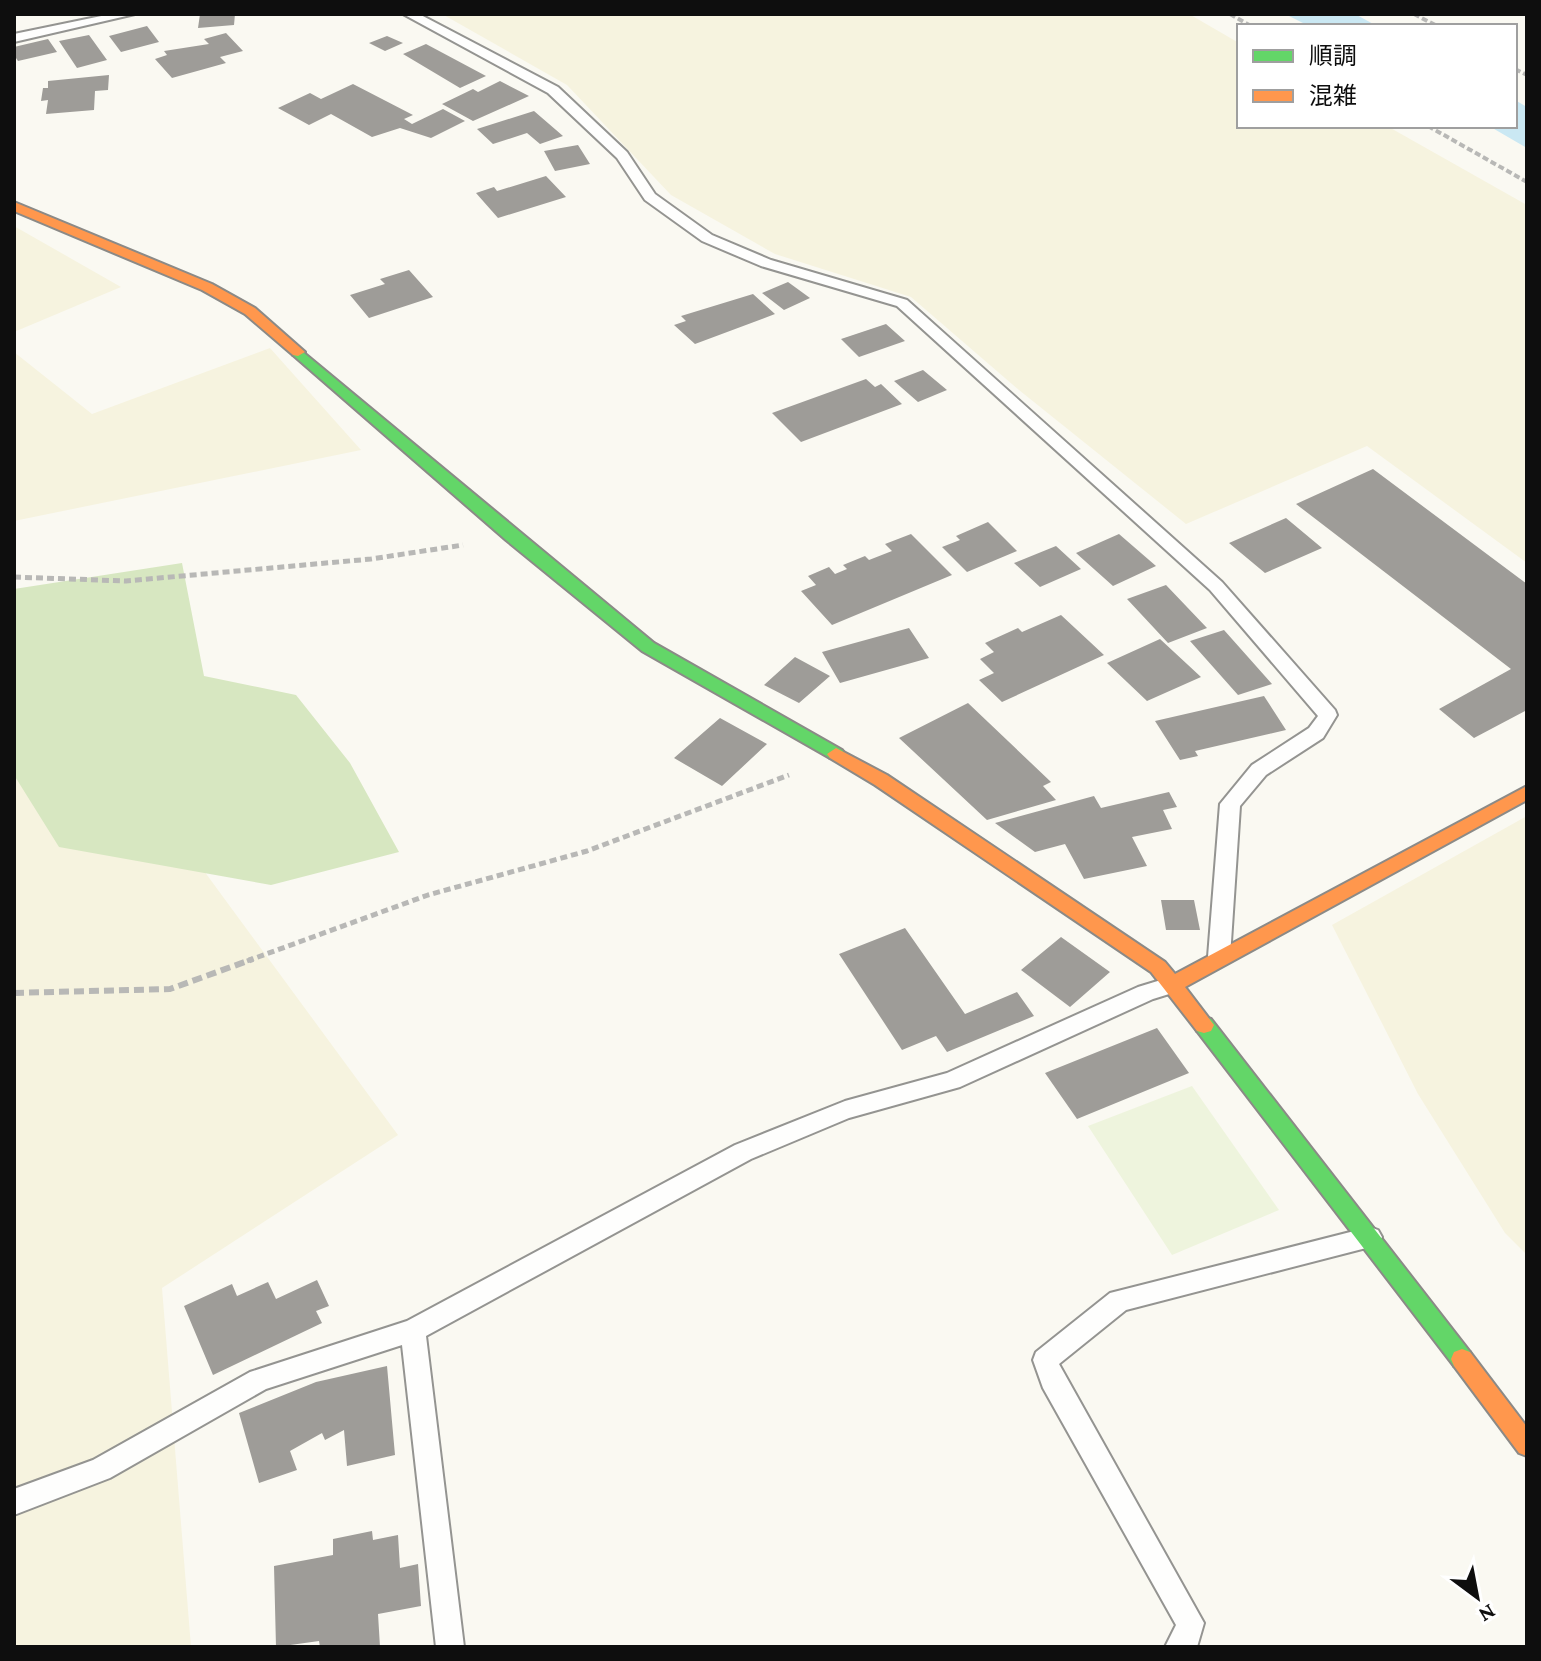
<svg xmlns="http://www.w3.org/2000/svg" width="1541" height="1661" font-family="'Crimson Pro','Noto Sans JP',serif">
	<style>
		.farmland { fill: #f6f3df }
		.forest { fill: #d7e7c1 }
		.pitch { fill: #eef4dd }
		.water { fill: #cae8f3 }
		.building { fill: #9e9c98 }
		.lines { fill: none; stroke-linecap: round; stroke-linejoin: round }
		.lane-casing { stroke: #949491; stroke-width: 4 }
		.fast-casing { stroke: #8b8a87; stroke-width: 4 }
		.slow-casing { stroke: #8b8a87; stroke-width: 4 }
		.path-far2 { stroke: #b8b8b6; stroke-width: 4; stroke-dasharray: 6 3; stroke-linecap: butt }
		.path-far1 { stroke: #b8b8b6; stroke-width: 5; stroke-dasharray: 7 4; stroke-linecap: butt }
		.path { stroke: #b8b8b6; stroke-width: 6; stroke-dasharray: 10 5; stroke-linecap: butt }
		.lane { fill: #fefefd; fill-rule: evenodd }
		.fast { fill: #63d668; fill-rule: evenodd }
		.slow { fill: #ff974d; fill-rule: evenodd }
	</style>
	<rect width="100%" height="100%" fill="#faf9f2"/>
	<path class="farmland" d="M442 14H1189L1239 43V126H1387L1527 205V563L1367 446 1186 524 1019 390 911 297 775 254 671 195 567 85Z
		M14 226 121 287 14 332Z
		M270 348 361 450 14 521V352L92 414Z
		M14 754 124 762 398 1135 162 1288 191 1647H14Z
		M1527 816V1255L1505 1233 1418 1094 1332 925Z"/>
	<path class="forest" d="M182 563 204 676 296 695 350 763 399 852 271 885 59 847 14 775V589Z"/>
	<path class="pitch" d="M1192 1086 1279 1210 1172 1255 1088 1126Z"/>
	<path class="water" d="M1285 14H1355L1377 26H1309Z
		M1515 100 1527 107V148L1489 126H1515Z"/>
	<path class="building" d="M200 14H235L234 25 198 28Z
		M147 26 159 42 121 52 109 36Z
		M226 33 243 51 220 57 226 63 172 78 155 59 167 55 164 51 209 44 204 39Z
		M89 35 107 60 77 68 59 41Z
		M387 36 403 43 385 51 369 43Z
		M48 39 57 52 18 61 14 55V47Z
		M426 44 486 76 460 88 403 54Z
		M109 75 108 90 95 91 94 110 46 114 48 100 41 101 43 88H48V81Z
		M500 81 529 96 473 121 442 104 473 89 478 92Z
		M353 84 413 115 404 119 412 124 443 109 465 121 431 138 400 128 372 137 331 114 309 125 278 108 310 93 321 99Z
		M534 111 563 136 540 144 527 133 493 144 477 129Z
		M578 145 590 164 555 171 544 151Z
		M546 176 566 197 498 218 476 193 494 187 497 191Z
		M409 270 433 297 369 318 350 295 385 284 380 279Z
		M788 282 810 298 784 310 762 293Z
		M753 294 775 314 695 344 674 325 686 321 681 316Z
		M886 324 905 341 859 357 841 339Z
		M923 370 947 390 918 402 894 381Z
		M866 379 875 387 881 384 902 404 801 442 772 413Z
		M1373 469 1527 584V710L1474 738 1439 709 1511 669 1296 504Z
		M1286 518 1322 548 1265 573 1229 543Z
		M988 522 1017 551 967 572 942 547 960 540 956 536Z
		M911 534 952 575 832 625 801 591 816 585 808 576 829 567 835 574 847 569 843 565 865 556 869 560 892 551 885 544Z
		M1119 534 1156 566 1113 586 1076 553Z
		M1056 546 1081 569 1040 587 1014 563Z
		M1166 585 1207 628 1168 643 1127 599Z
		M1061 615 1104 655 1002 702 979 680 994 673 980 659 994 652 985 643 1018 628 1022 632Z
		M909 628 929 658 840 683 822 652Z
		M1224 630 1272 684 1238 695 1190 641Z
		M1160 639 1201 677 1147 701 1107 663Z
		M795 657 830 676 799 703 764 685Z
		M1264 696 1286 730 1195 751 1198 756 1180 760 1155 721Z
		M968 703 1051 782 1043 786 1056 800 987 820 899 738Z
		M720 718 767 744 722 786 674 758Z
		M1169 792 1177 807 1163 810 1172 829 1132 837 1147 866 1084 879 1065 844 1035 852 995 823 1094 796 1101 808Z
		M1161 900H1194L1200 930H1166Z
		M905 928 965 1014 1017 992 1034 1016 947 1052 936 1036 902 1050 839 954Z
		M1061 937 1110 972 1070 1007 1021 970Z
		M1157 1028 1189 1073 1077 1119 1045 1073Z
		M317 1280 329 1306 316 1311 322 1323 213 1375 184 1306 232 1284 237 1296 268 1282 276 1299Z
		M387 1366 395 1455 347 1466 344 1430 325 1440 322 1433 290 1451 297 1470 259 1483 239 1413 316 1382Z
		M372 1531 373 1540 398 1535 400 1568 418 1564 421 1606 378 1614 380 1647H320L319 1641 276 1647 274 1566 333 1555V1539Z"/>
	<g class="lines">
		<g class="lane-casing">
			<path id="lane" d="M111 14H135L14 42V34Z
				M403 14H419L558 87 627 152 655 194 712 235 771 260 907 300 1222 582 1335 710 1337 715 1323 738 1266 775 1240 806 1230 957 1226 963 1219 965 1212 963 1208 957 1220 804 1252 765 1309 728 1318 716 1210 590 897 306 761 266 702 241 645 200 617 158 548 93Z
				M1174 976 1182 978 1185 984 1182 990 1153 999 960 1087 849 1118 751 1159 426 1336 464 1647H436L402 1345 266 1389 110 1478 14 1515V1489L93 1460 250 1372 407 1321 735 1145 845 1101 947 1073 1138 987Z
				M1370 1227 1378 1230 1382 1237 1378 1244 1370 1247 1126 1310 1059 1364 1204 1623 1197 1647H1165L1176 1625 1043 1388 1033 1360 1036 1352 1110 1293Z"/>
		</g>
		<g class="fast-casing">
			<path id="fast" d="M298 348 654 643 842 750 845 754 842 758H830L642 651 506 540 293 355V349Z
				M1204 1017 1211 1019 1470 1352 1473 1359 1470 1366 1462 1369 1454 1366 1197 1031 1194 1025 1197 1019Z"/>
		</g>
		<g class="slow-casing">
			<path id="slow" d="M14 202 212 284 255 308 305 352 298 356 293 355 245 314 202 290 14 211Z
				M836 748 887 775 1165 962 1175 974 1527 786V800L1185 987 1214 1025 1211 1031 1204 1033 1197 1031 1151 972 875 785 830 758 827 754Z
				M1462 1349 1470 1352 1527 1427V1456L1519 1453 1454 1366 1451 1359 1454 1352Z"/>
		</g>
		<path class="path-far2" d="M1230 14 1251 26
			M1414 14 1437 26
			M1515 69 1527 75
			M1428 126 1527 182"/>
		<path class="path-far1" d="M14 577 126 581 371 559 463 545
			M247 961 428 895 587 851 789 775"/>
		<path class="path" d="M14 993 170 989 253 959"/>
		<use href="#lane" class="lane"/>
		<use href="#fast" class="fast"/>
		<use href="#slow" class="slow"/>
	</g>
	<rect width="1541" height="1661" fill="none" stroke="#0e0e0e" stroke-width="32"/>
	<rect x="1237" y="24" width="280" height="104" fill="#ffffff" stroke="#9f9f9f" stroke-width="2"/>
	<rect x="1253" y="50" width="40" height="12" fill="#63d668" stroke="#9f9f9f" stroke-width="2"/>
	<text x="1309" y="64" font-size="24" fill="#0e0e0e">順調</text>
	<rect x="1253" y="90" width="40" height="12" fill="#ff974d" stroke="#9f9f9f" stroke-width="2"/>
	<text x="1309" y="104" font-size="24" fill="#0e0e0e">混雑</text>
	<g transform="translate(1477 1597) rotate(148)" stroke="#ffffff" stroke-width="6" paint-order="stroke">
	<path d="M0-6L14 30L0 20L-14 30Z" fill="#0e0e0e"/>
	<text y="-12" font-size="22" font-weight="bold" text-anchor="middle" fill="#0e0e0e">N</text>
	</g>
</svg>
